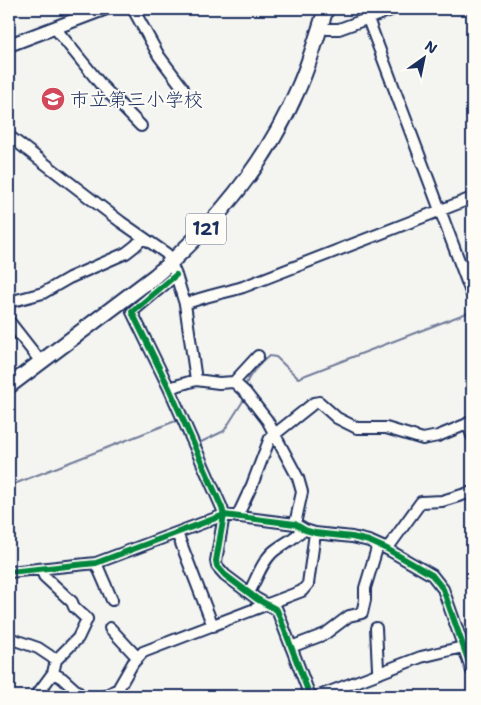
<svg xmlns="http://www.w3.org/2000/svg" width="481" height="705" font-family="'Shantell Sans','Klee One',sans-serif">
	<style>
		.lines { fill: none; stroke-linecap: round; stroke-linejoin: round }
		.stream { stroke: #717c98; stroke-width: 2 }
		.minor-casing { stroke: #1b2f5e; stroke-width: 14 }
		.major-casing { stroke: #1b2f5e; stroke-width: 16 }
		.highway-casing { stroke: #1b2f5e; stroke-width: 18 }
		.minor { stroke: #fdfcf7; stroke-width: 10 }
		.major { stroke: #fdfcf7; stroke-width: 12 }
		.highway { stroke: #fdfcf7; stroke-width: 14 }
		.cycleway-casing { stroke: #fdfcf7; stroke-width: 9 }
		.cycleway { stroke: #00873e; stroke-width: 6 }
		.labels { text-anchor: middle; stroke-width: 4; stroke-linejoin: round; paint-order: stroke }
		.shield { fill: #fdfcf7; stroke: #5f6c8c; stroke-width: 1 }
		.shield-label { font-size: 18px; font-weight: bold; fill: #1b2f5e }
		.poi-label { font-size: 19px; fill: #1b2f5e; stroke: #fdfcf7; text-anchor: start }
	</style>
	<rect width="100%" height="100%" fill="#f4f4f1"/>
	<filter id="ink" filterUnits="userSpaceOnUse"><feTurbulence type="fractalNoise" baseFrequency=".02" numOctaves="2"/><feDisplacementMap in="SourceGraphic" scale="10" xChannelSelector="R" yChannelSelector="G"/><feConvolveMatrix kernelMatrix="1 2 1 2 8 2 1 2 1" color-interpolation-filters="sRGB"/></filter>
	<g filter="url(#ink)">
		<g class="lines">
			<path class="stream" d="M246 388C245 377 261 363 269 356L276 357 298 378 472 311
				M193 429 199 443 224 431 245 398
				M9 486 178 420"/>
			<g class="minor-casing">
				<path id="minor" d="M133 9 159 56 183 88
					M368 19 472 295
					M320 26 327 29H339L394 9
					M55 28 102 86 141 126
					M9 136 121 222 167 254 176 275 185 304 196 380
					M176 275 132 312 169 388 222 508 224 515 216 561 217 566 225 575 257 599 277 610 310 696
					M9 302 43 293 69 278 126 253 135 246 143 238
					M185 304C204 296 224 293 243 287L472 198
					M9 321 41 362
					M234 382 258 356
					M169 388 196 380 219 383 234 382 246 393 267 420 298 478 302 492 295 524
					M468 423 472 436
					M237 517 252 485 270 438 314 403 319 402 337 418 357 428H386L423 439 438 436 472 422
					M177 533 213 626
					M387 549 421 502 442 501 472 492
					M96 563 112 600
					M42 569 44 576 72 602 74 607 87 619 78 638 56 660
					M9 572 96 563 224 515 295 524 305 530 315 533 352 537 369 541 387 549 432 575 443 589 472 671
					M249 593C256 580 262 561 274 551 284 543 295 539 303 529
					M110 628 137 657
					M376 628 378 669 380 673
					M9 638 38 648 56 660 53 673 36 696
					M291 647 325 634 349 616 362 613 365 600V588L378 545
					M53 673 62 678 82 696
					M105 696 118 689 133 663 143 652 302 591 308 584 315 533
					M319 696 421 657 463 647 472 643"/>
			</g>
			<g class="major-casing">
				<path id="major" d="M9 45 104 9"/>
			</g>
			<g class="highway-casing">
				<path id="highway" d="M9 386 155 276C216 224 267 162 298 89 310 63 317 35 326 9"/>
			</g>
			<use href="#minor" class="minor"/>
			<use href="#major" class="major"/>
			<use href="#highway" class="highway"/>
			<g class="cycleway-casing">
				<path id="cycleway" d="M176 275 132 312 169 388 222 508 224 515 216 561 217 566 225 575 257 599 277 610 310 696
					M9 572 96 563 224 515 295 524 305 530 315 533 352 537 369 541 387 549 432 575 443 589 472 671"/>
			</g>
			<use href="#cycleway" class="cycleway"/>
		</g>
	</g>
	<defs>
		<g id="school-disc" transform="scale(1.25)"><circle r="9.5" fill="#d1495b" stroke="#fdfcf7"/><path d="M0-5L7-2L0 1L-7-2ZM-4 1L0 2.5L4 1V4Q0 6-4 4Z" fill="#fff"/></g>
	</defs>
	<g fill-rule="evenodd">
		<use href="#school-disc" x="53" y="99"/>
	</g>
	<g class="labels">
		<rect class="shield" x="186" y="213.5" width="40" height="31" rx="4"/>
		<g class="shield-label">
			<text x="206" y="235">121</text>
		</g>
		<g class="poi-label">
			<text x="70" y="106">市立第三小学校</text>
		</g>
	</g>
	<rect width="481" height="705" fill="none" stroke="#fdfcf7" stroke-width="30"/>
	<rect x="15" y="15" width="451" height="675" fill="none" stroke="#1b2f5e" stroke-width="2" filter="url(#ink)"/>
	<g transform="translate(424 58) rotate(33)" stroke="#fdfcf7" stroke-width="4" paint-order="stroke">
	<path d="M0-4L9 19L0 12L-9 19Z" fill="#1b2f5e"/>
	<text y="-8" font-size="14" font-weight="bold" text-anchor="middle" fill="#1b2f5e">N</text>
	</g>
</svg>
